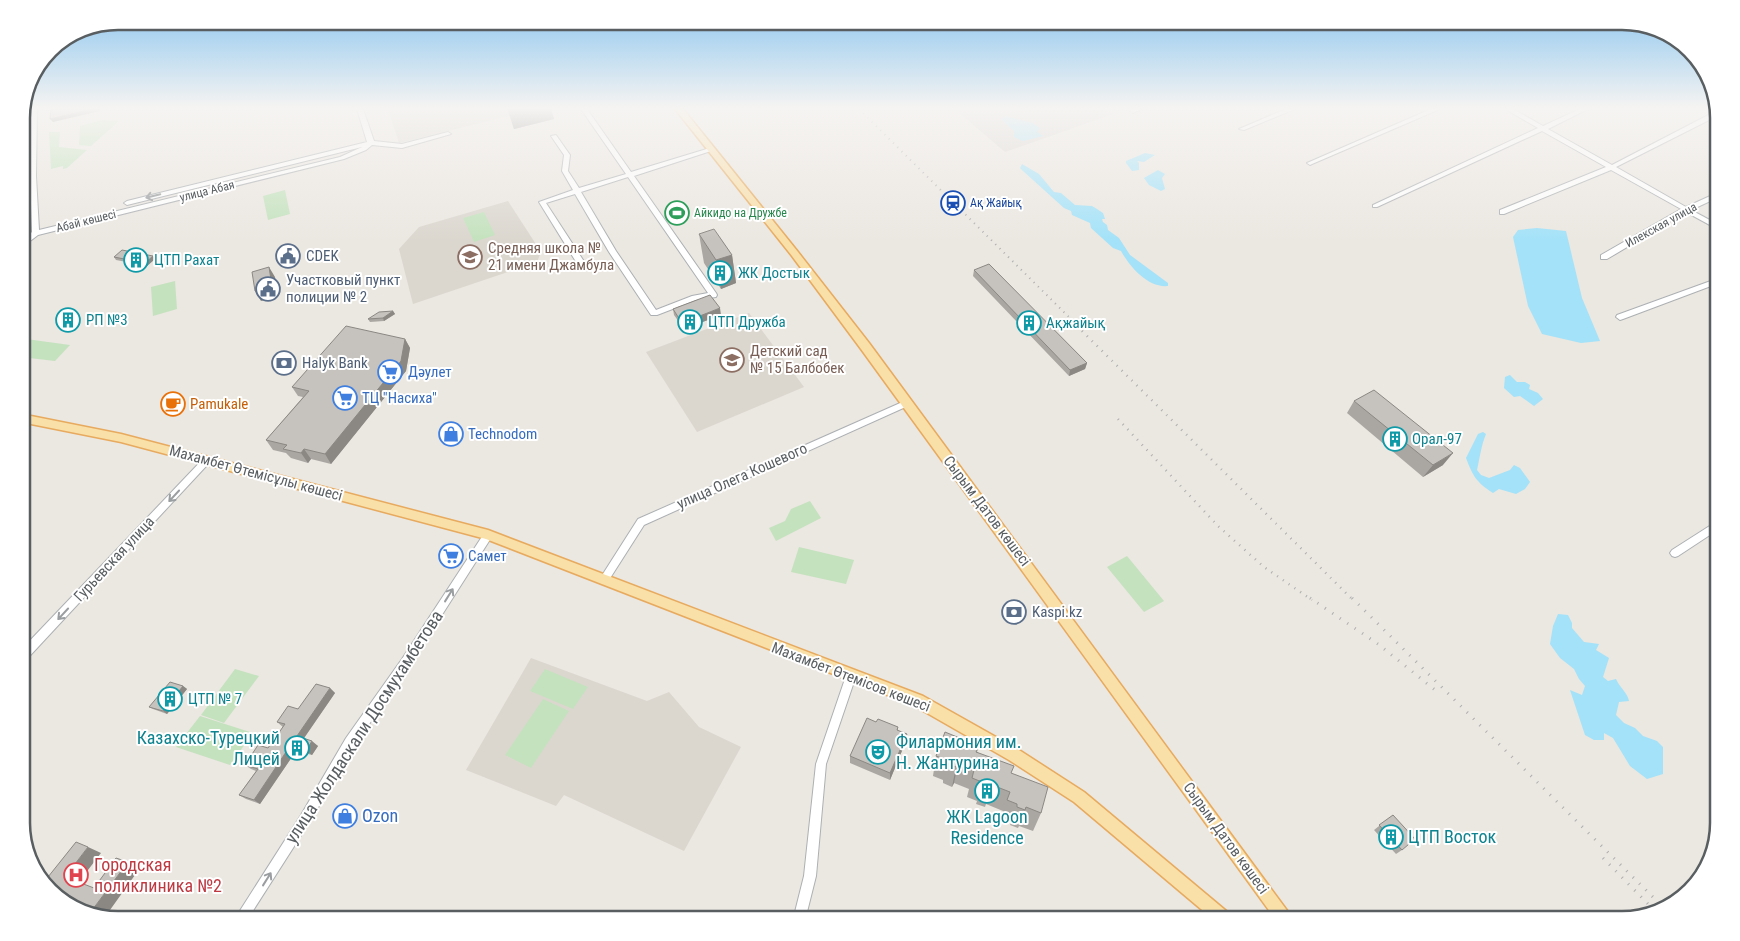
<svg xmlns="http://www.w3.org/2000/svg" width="1740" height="941" font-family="'Roboto Condensed',sans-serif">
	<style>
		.industrial { fill: #dad6d3 }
		.education { fill: #dbd7cf }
		.green { fill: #c4e2be }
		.water { fill: #a3e2f9 }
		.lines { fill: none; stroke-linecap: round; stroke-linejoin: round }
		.minor-casing { stroke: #acb0b3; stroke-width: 2 }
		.major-casing { stroke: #e7aa5e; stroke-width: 3 }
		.minor { fill: #fff; fill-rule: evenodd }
		.major { fill: #f9dfa8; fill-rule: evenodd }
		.rail-far2 { stroke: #aeafaf; stroke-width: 2; stroke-dasharray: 1 5; stroke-linecap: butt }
		.rail-far1 { stroke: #aeafaf; stroke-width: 2.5; stroke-dasharray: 1 6; stroke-linecap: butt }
		.rail { stroke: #aeafaf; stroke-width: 3; stroke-dasharray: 1 8; stroke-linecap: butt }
		.wall { fill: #aaa7a3 }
		.shaded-wall { fill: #8b8884 }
		.building { fill: #c6c2bd; stroke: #8b8884 }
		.oneway { stroke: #9b9ea0 }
		.labels { text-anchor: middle; stroke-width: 4; stroke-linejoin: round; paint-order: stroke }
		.far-street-label { font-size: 12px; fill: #595e61; stroke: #fff }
		.far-transit-label { font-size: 12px; fill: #164399; stroke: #fff; text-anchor: start }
		.far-leisure-label { font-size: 12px; fill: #27864d; stroke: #fff; text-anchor: start }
		.education-label { font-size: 15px; fill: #785e54; stroke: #fff; text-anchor: start }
		.service-label { font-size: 15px; fill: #4e5e75; stroke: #fff; text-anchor: start }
		.culture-label { font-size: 15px; fill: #0d838f; stroke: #fff; text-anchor: start }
		.shop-label { font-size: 15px; fill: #366cbe; stroke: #fff; text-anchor: start }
		.food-label { font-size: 15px; fill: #c56008; stroke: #fff; text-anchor: start }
		.street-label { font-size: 15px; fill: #595e61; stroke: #fff }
		.near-street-label { font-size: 18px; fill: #595e61; stroke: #fff }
		.near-culture-label { font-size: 18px; fill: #0d838f; stroke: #fff; text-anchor: start }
		.near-shop-label { font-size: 18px; fill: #366cbe; stroke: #fff; text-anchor: start }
		.near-health-label { font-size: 18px; fill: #be3a42; stroke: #fff; text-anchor: start }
		.rim { fill: none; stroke: #595e61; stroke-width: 2.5 }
	</style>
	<rect width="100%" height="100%" fill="#ebe7e1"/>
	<path class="industrial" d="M955 109H1107L1113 114 1005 152Z"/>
	<path class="education" d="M388 109H537L399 143Z
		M508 201 541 252 537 262 413 304 399 249 419 227Z
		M749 313 804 387 697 432 646 352Z
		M531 658 647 701 669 692 699 727 741 747 684 851 564 795 556 806 466 770Z"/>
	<path class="green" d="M102 120 119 121 91 146 79 145 80 126Z
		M49 132H60L59 147 87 150 67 168 63 169V166L51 169Z
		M285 190 290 214 268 220 263 196Z
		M484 212 495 235 474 242 463 218Z
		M175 281 177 309 153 316 151 287Z
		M26 339 70 345 55 361 21 357V344Z
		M810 501 821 518 776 541 769 528 785 521 791 509Z
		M799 547 854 560 846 584 791 572Z
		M1127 556 1164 601 1144 612 1107 567Z
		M235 669 259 676 224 723 201 715Z
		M545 669 588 687 573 709 530 691Z
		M543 699 569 711 531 768 505 755Z
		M200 716 253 733 230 765 176 747Z"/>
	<path class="water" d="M1005 116 1033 123 1040 128 1037 132 1043 136 1023 141 1014 137V131L1001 119Z
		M1145 153 1155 155 1144 162 1137 161 1139 163V170L1132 171 1126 163V161Z
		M1022 164 1039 174 1054 192 1061 193 1075 205 1092 206 1097 209 1103 213 1105 219H1102L1103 222 1107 225 1108 230 1119 238 1130 255 1168 283V286C1148 288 1130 267 1121 251L1113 248 1091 228 1090 223 1072 215 1071 211 1064 208 1023 171 1020 168Z
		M1158 170 1165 174 1162 178 1165 189 1161 191 1149 185 1144 178Z
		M1537 228 1566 231 1582 298 1600 341 1581 343 1542 334 1528 306 1513 237 1518 230Z
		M1510 375 1517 382H1525L1530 385 1529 389 1538 393 1543 399 1534 406 1520 396 1514 397 1504 388 1505 377Z
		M1483 432 1486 434C1481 446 1480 457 1477 470L1481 475 1489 478 1510 470 1514 465 1520 468 1530 482 1525 489 1516 494 1499 489 1493 493C1476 482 1473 476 1466 458L1478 434Z
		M1558 614 1568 615 1572 623V628L1584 642 1599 644 1596 650 1609 658 1603 677 1608 681 1616 679C1620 688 1627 692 1629 701L1619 702 1616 715 1624 723 1635 728 1643 736 1657 741 1663 747V774L1647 779 1630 766 1613 738 1604 733V740H1594L1585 735 1570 690 1582 695 1585 686 1579 679 1574 669 1560 658 1550 644 1553 626Z"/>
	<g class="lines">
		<g class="minor-casing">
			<path id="minor" d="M31 109H37L36 176 39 230 340 157 362 147 127 205 124 203 127 201 367 142 357 109H363L374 141 402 144 448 132 451 134 402 148 372 145 366 150 344 159 38 235 21 248V242L32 232 30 176Z
				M581 109H587L631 172 710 148H714V150L634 176 716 293 717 295 716 297 696 300 657 315H651L609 252 575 194 546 203 585 263 581 265H578L539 202 573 190 562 171 564 155 551 136 556 135 570 155 568 171 579 188 626 174ZM628 177 708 293 692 296 656 310 616 251 581 192Z
				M1142 109 1133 113 1130 111 1132 109Z
				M1286 109H1295L1244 130 1239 129Z
				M1431 109H1440L1312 164 1310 165 1307 163Z
				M1505 109H1513L1543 126 1580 109H1588L1548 129 1612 165 1718 110 1719 115 1616 167 1686 207 1719 192V197L1691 210 1719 225V230L1686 212 1607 259H1601V255L1681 209 1611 170 1504 214H1500V210L1606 167 1542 131 1377 207H1373V205L1538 128Z
				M1719 278V283L1623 319 1620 320 1616 317 1617 315Z
				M907 400 910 401 911 403 910 405 644 525 607 583 604 584 601 583 599 580 601 577 638 519Z
				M207 457 210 458 211 460 210 462 25 661 21 662V650L204 458Z
				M1719 520V529L1678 556 1675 557 1672 556 1670 553 1672 550Z
				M488 531 491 532 493 535 491 538 410 665 354 746 309 823 247 920H234L301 815 346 738 402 659 485 532Z
				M851 671 855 673 856 676 826 764 816 876 805 920H793L804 876 816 764 846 676 847 673Z"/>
		</g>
		<g class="major-casing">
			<path id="major" d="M675 109H683L798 252 869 343 1294 920H1276L861 349 792 256Z
				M21 414 121 434 488 530 923 696 1019 750 1084 792 1231 915 1234 920H1214L1074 802 1009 760 913 705 486 539 121 442 21 422Z"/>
		</g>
		<use href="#minor" class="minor"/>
		<use href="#major" class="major"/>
		<path class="rail-far2" d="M859 109 1079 327"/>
		<path class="rail-far1" d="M1077 326 1353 600
			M1118 419 1218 526 1264 567 1312 600"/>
		<path class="rail" d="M1310 598 1378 644 1440 694
			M1352 598 1664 908
			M1603 858 1655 911"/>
	</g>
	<path class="wall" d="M507 109H551L554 119 514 129Z
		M699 234 732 255 736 283 721 289 704 263Z
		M153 256 155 259 147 266 116 260 114 257Z
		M974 270 1087 363 1085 369 1069 376 973 276Z
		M673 309 721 315 684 329 674 315Z
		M393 311 395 314 384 321 370 322 368 319Z
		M405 339 410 348 406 371 331 464 311 459 308 463 291 458 286 453 273 450 266 440 303 397 298 396 292 387Z
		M1354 401 1443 465 1423 477 1347 413Z
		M183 686 187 689 167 714 153 709 149 707Z
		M330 688 335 693 304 738 318 746 312 755 296 751 260 804 246 799 239 795 256 771 251 769 245 765 268 748 283 727 277 722 298 709Z
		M876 722 898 727V731L907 734 906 741 890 780 850 763V756Z
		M979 746 977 752 1011 773 1041 813 1033 831 1019 826 1018 828 1010 825 1011 823 1001 819 1003 811 986 804 985 807 976 804 977 801 967 797 969 789 954 783 952 787 943 783V780L933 776 936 756Z
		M1393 815 1402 850 1396 854 1374 830Z"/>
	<path class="shaded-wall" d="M92 109H100V111L53 122 50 119Z
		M508 109H551L554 119 514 129Z
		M732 255 736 283 721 289 716 260Z
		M153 256 155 259 147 266 145 263Z
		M269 267 275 277 278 296 261 301 255 291Z
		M720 308 721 315 684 329 682 323Z
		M393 311 395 314 384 321 383 318Z
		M405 339 410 348 406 371 331 464 325 454Z
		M1087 363 1085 369 1069 376 1070 370Z
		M304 449 311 459 308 463 301 453Z
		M1453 453 1443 465 1423 477 1433 465Z
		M183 686 187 689 167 714 163 711Z
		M330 688 335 693 302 741 297 736Z
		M907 734 906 741 890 780V773Z
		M312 741 318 746 312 755 306 751Z
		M290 746 296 751 260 804 254 800Z
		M958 763 954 783 952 787 956 767Z
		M88 847 101 853 78 883 65 877Z
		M128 862 140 868 105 917 90 913Z"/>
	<path class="building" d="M51 109H92L50 119Z
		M714 229 732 255 716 260 699 234Z
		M122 250 153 256 145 263 114 257Z
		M989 264 1087 363 1070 370 974 270Z
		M269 267 272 286 255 291 252 272Z
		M710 295 720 308 682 323 673 309Z
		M393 311 383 318 368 319 379 312Z
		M346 326 405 339 401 361 325 454 304 449 301 453 283 449 287 445 266 440 309 391 292 387Z
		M1374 390 1453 453 1433 465 1354 401Z
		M170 682 183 686 163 711 149 707Z
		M316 684 330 688 297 736 312 741 306 751 290 746 254 800 239 795 258 769 245 765 258 745 268 748 285 724 277 722 288 706 298 709Z
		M867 718 876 722 878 719 898 727 897 730 907 734 890 773 850 756Z
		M945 732 979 746 976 752 1014 766 1011 773 1048 787 1041 813 1026 807 1025 810 1017 807V804L1007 800 1010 792 992 785 991 788 981 785 982 782 972 778 974 770 958 763 956 767 946 763 947 760 936 756Z
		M1393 815 1415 839 1402 850 1379 825Z
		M76 842 88 847 65 877 94 888 116 858 128 862 90 913 70 906 44 882Z"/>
	<defs><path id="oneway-shaft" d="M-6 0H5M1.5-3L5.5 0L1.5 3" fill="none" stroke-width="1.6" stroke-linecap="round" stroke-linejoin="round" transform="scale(1.25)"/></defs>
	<g class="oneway">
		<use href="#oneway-shaft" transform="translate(153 196) rotate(166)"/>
		<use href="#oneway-shaft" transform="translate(174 496) rotate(133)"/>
		<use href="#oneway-shaft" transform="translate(449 595) rotate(-58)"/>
		<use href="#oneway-shaft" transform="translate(63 614) rotate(133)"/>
		<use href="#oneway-shaft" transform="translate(267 879) rotate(-58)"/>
	</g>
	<linearGradient id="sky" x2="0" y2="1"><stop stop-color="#8cc6ef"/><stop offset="0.45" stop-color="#f6f4f2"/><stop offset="1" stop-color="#f6f4f2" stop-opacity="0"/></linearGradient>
	<rect width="1740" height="241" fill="url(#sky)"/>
	<defs>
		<g id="station-ring" transform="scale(1.25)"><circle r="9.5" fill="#fff" stroke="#1a4fb4" stroke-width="1.5"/><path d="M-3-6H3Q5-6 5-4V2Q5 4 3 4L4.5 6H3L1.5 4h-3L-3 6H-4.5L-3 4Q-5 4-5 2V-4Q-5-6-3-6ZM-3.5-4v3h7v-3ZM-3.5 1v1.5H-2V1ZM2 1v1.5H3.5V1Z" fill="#1a4fb4"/></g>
		<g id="stadium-ring" transform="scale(1.25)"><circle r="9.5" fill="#fff" stroke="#2e9e5b" stroke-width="1.5"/><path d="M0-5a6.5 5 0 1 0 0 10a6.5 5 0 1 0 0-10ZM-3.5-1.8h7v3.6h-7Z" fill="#2e9e5b"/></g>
		<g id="civic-ring" transform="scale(1.25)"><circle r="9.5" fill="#fff" stroke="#5c6f8a" stroke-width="1.5"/><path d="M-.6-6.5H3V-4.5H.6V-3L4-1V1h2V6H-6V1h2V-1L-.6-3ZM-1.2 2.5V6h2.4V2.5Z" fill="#5c6f8a"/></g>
		<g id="school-ring" transform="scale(1.25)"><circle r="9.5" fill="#fff" stroke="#8d6e63" stroke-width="1.5"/><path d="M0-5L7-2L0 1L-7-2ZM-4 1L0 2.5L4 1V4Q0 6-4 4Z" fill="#8d6e63"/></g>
		<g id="building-ring" transform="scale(1.25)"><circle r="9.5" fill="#fff" stroke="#0f9aa8" stroke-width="1.5"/><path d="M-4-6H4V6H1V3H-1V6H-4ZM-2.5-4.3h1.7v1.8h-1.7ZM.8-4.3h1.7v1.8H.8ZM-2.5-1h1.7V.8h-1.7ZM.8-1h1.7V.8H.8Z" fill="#0f9aa8"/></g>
		<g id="bank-ring" transform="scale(1.25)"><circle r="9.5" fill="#fff" stroke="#5c6f8a" stroke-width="1.5"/><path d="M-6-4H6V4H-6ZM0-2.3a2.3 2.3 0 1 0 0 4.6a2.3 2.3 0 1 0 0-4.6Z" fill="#5c6f8a"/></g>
		<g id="supermarket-ring" transform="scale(1.25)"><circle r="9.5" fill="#fff" stroke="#3f7fe0" stroke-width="1.5"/><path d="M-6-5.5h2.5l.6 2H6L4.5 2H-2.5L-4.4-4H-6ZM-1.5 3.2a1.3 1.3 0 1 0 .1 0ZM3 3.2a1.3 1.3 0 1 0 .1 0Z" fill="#3f7fe0"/></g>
		<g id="cafe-ring" transform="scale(1.25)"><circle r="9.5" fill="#fff" stroke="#e8710a" stroke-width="1.5"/><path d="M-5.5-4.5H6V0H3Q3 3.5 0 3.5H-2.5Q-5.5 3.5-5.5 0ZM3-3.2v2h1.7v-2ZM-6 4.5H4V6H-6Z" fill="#e8710a"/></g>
		<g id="shop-ring" transform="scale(1.25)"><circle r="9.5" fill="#fff" stroke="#3f7fe0" stroke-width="1.5"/><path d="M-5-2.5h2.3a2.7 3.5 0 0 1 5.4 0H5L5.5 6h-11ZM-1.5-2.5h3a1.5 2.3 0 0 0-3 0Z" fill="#3f7fe0"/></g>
		<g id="theatre-ring" transform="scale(1.25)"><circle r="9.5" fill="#fff" stroke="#0f9aa8" stroke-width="1.5"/><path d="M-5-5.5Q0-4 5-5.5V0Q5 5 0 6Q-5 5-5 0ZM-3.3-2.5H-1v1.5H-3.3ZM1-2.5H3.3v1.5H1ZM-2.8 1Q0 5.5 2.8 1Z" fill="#0f9aa8"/></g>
		<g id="hospital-ring" transform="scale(1.25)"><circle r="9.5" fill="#fff" stroke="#e0444e" stroke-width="1.5"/><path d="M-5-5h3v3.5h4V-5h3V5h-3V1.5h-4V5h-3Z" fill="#e0444e"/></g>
	</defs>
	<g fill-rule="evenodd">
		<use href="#station-ring" x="953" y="203"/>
		<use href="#stadium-ring" x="677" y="213"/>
		<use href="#civic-ring" x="288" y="256"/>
		<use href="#school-ring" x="470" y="257"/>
		<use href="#building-ring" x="136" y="260"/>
		<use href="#building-ring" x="720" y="273"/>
		<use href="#civic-ring" x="268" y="289"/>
		<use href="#building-ring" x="68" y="320"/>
		<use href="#building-ring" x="690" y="322"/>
		<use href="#building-ring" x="1029" y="323"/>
		<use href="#school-ring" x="732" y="360"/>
		<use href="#bank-ring" x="284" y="363"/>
		<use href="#supermarket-ring" x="390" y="372"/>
		<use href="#supermarket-ring" x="345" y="398"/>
		<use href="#cafe-ring" x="173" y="404"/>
		<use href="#shop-ring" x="451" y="434"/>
		<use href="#building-ring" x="1395" y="439"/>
		<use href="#supermarket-ring" x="451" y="556"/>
		<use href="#bank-ring" x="1014" y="612"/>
		<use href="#building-ring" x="170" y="699"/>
		<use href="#building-ring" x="297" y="748"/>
		<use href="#theatre-ring" x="878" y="752"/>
		<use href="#building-ring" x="987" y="791"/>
		<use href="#shop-ring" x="345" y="816"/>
		<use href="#building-ring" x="1391" y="837"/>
		<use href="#hospital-ring" x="76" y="875"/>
	</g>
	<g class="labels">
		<g class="far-street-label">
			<text transform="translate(207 191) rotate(-14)" y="4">улица Абая</text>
			<text transform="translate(86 221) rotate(-14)" y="4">Абай көшесі</text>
			<text transform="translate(1661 225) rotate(-29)" y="4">Илекская улица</text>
		</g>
		<g class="far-transit-label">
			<text x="970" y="207">Ақ Жайық</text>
		</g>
		<g class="far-leisure-label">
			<text x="694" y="217">Айкидо на Дружбе</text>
		</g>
		<g class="education-label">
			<text x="488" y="253">Средняя школа №<tspan x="488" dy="17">21 имени Джамбула</tspan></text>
			<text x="750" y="356">Детский сад<tspan x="750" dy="17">№ 15 Балбобек</tspan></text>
		</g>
		<g class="service-label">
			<text x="306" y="261">CDEK</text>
			<text x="286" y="285">Участковый пункт<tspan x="286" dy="17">полиции № 2</tspan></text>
			<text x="302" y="368">Halyk Bank</text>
			<text x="1032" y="617">Kaspi.kz</text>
		</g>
		<g class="culture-label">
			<text x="154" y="265">ЦТП Рахат</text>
			<text x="738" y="278">ЖК Достык</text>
			<text x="86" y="325">РП №3</text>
			<text x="708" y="327">ЦТП Дружба</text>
			<text x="1046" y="328">Ақжайық</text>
			<text x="1412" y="444">Орал-97</text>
			<text x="188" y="704">ЦТП № 7</text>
		</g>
		<g class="shop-label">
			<text x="408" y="377">Дәулет</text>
			<text x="362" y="403">ТЦ "Насиха"</text>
			<text x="468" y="439">Technodom</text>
			<text x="468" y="561">Самет</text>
		</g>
		<g class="food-label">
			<text x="190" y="409">Pamukale</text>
		</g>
		<g class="street-label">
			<text transform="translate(256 473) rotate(15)" y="5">Махамбет Өтемісұлы көшесі</text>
			<text transform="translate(742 476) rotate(-24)" y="5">улица Олега Кошевого</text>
			<text transform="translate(987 511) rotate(53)" y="5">Сырым Датов көшесі</text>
			<text transform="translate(114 559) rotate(-47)" y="5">Гурьевская улица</text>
			<text transform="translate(851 677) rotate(21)" y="5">Махамбет Өтемісов көшесі</text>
			<text transform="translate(1226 838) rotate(54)" y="5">Сырым Датов көшесі</text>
		</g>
		<g class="near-street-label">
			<text transform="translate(364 727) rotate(-57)" y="6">улица Жолдаскали Досмухамбетова</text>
		</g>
		<g class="near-culture-label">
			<text x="280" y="744" text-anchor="end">Казахско-Турецкий<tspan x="280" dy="21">Лицей</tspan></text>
			<text x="896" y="748">Филармония им.<tspan x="896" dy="21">Н. Жантурина</tspan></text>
			<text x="987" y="823" text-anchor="middle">ЖК Lagoon<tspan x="987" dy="21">Residence</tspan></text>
			<text x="1408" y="843">ЦТП Восток</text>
		</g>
		<g class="near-shop-label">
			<text x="362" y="822">Ozon</text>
		</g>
		<g class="near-health-label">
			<text x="94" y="871">Городская<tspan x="94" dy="21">поликлиника №2</tspan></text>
		</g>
	</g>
	<path d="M0 0H1740V941H0ZM118 30H1622A88 88 0 0 1 1710 118V823A88 88 0 0 1 1622 911H118A88 88 0 0 1 30 823V118A88 88 0 0 1 118 30Z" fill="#fff" fill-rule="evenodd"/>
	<path class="rim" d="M118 30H1622A88 88 0 0 1 1710 118V823A88 88 0 0 1 1622 911H118A88 88 0 0 1 30 823V118A88 88 0 0 1 118 30Z"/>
</svg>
